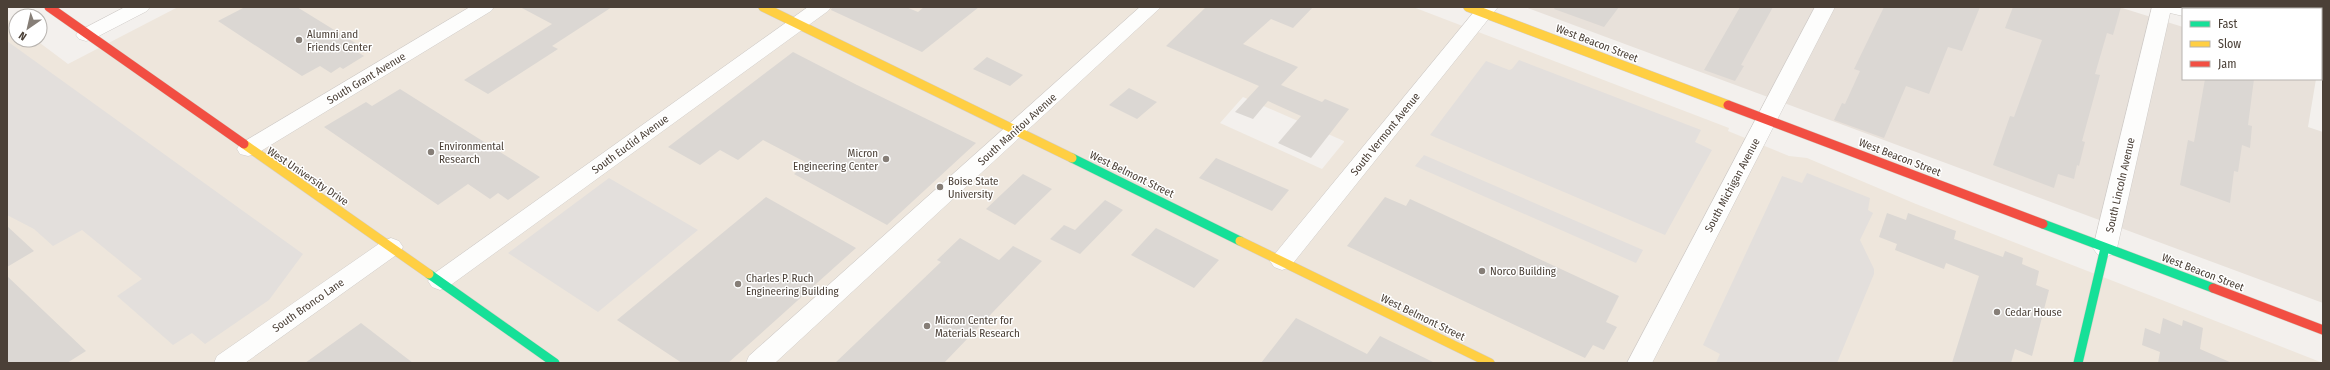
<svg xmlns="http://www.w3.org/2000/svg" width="2330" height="370" font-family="'Fira Sans Condensed',sans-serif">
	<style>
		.residential { fill: #e8e1da }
		.education { fill: #eee6dc; fill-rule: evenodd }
		.parking { fill: #e3dfdc }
		.building { fill: #dbd7d3 }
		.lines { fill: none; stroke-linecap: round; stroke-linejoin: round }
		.street-casing { stroke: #d0ccc9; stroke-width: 1 }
		.fast-casing { stroke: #d5cec4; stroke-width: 10 }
		.slow-casing { stroke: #d5cec4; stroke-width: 10 }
		.jam-casing { stroke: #d5cec4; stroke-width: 10 }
		.street { fill: #fdfdfc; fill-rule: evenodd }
		.fast { stroke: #16e098; stroke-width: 9 }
		.slow { stroke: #ffcf43; stroke-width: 9 }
		.jam { stroke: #f24e42; stroke-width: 9 }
		.poi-dot { fill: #867e77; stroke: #fff; stroke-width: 1.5 }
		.labels { text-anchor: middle; stroke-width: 3; stroke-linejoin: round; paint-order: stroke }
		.poi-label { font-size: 11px; fill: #4b4037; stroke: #fff; text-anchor: start }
		.street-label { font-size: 11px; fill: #4b4037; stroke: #fff }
	</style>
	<rect width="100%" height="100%" fill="#f3f0ed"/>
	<path class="residential" d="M1525 7H2119L2183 27V79H2316L2308 127 2323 132V303Z
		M2220 7H2320L2323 9V38H2321V9H2227Z"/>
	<path class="education" d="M178 7H1413L1729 128 1728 131 1789 156 1807 158 1916 204 2323 363H7V19L16 26V40H36L68 64ZM1243 97 1344 141V142L1322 169 1220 123Z"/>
	<path class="parking" d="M7 41 303 254 269 300 205 344 192 333 173 345 117 296 142 279 82 230 53 246 34 229 7 215Z
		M1519 60 1701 130 1695 142 1712 150 1665 235 1430 135 1486 61 1509 70 1512 69Z
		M1424 155 1643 250 1636 263 1415 166Z
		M1807 173 1870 198 1868 210 1873 213 1860 240 1874 269V274L1837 363H1716L1720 354 1703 345 1782 176 1802 183Z
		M609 178 698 230 598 312 508 253Z"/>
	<path class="building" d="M245 7H297L357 44 351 48 364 56 343 69 340 67 331 73 320 66 302 76 218 21Z
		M520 7H612L552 46 558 49 488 94 464 80 552 24Z
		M832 7H906L918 12 924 7H979L922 52 831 10Z
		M1206 7H1313L1293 28 1271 19 1243 44 1298 67 1281 85 1322 102 1325 99 1349 109 1311 158 1278 143 1301 116 1268 101 1253 119 1235 112 1259 86 1166 46Z
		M1555 7H1619L1604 27 1554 9Z
		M1740 7H1773L1741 65 1744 66 1735 81 1704 70Z
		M1884 7H1980L1962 51 1948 47 1929 94 1906 86 1884 138 1834 120 1842 103 1845 104 1860 71 1854 69Z
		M2013 7H2121L2113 35 2107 33 2095 74 2100 75 2082 141 2085 142 2079 166 2077 165 2074 179 2058 174 2054 188 1993 165 2010 116 2014 117 2042 40 2005 28Z
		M793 52 857 85 976 143 887 225 794 174 807 163 763 140 738 160 720 150 700 165 668 147Z
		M987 57 1023 75 1010 86 973 69Z
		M2205 79H2254L2248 125 2252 126 2250 148 2242 145 2238 172 2234 171 2230 203 2180 185 2188 140 2194 142Z
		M1129 88 1157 102 1137 119 1109 105Z
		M400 89 540 177 508 200 498 193 490 199 468 184 438 205 324 127 366 102 372 106Z
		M1216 158 1289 190 1272 211 1199 178Z
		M1023 174 1052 189 1015 225 986 209Z
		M766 197 856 248 728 363H682L617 320Z
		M1385 197 1406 206 1410 199 1619 296 1606 322 1617 327 1604 350 1593 345 1585 358 1347 246Z
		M1105 200 1123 210 1080 254 1050 239 1064 225 1075 230Z
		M1887 213 1906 220 1908 213 1956 231 1954 239 2003 257 2005 251 2023 258 2022 264 2039 271 2036 285 2049 290 2032 356 2015 349 2011 363H1952L1979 276 1946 263 1944 269 1895 250 1897 244 1879 237Z
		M7 226 34 251 7 267Z
		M1156 228 1219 260 1194 288 1131 255Z
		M960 238 999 260 1013 246 1042 261 944 363H835L941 262 937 260Z
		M7 276 86 351 67 363H7Z
		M1296 318 1367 354 1380 336 1435 363H1261Z
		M2163 318 2182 326 2183 320 2203 328 2200 349 2232 363H2158L2160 352 2142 345 2145 328 2160 334Z
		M361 323 413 363H305Z"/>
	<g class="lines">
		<g class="street-casing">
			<path id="street" d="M125 7H150L147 11 93 39 86 41 79 39 76 35 79 31Z
				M470 7H494L491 11 256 154 248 156 240 154 237 149 240 144Z
				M808 7H831L828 11 448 287 440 290 432 287 428 281 432 275Z
				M1140 7H1161L775 363H746L749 356Z
				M1478 7H1498L1290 267 1282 270 1274 267 1270 261 1274 255Z
				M1815 7H1835L1652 363H1627Z
				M2152 7H2191L2192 9H2183V16L2170 13 2117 248 2113 254 2105 257 2097 254 2093 248Z
				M2321 47H2323V59H2321Z
				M391 238 399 241 403 247 399 253 245 363H214L217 356 383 241Z"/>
		</g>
		<g class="fast-casing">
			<path id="fast" d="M1072 158 1240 241
				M2043 224 2213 288
				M429 274 555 363
				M2078 363 2105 248"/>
		</g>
		<g class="slow-casing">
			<path id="slow" d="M763 7 1072 158
				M1468 7 1728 105
				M244 144 429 274
				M1240 241 1490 363"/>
		</g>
		<g class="jam-casing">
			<path id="jam" d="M49 7 244 144
				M1728 105 2043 224
				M2213 288 2323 330"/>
		</g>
		<use href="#street" class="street"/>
		<use href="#fast" class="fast"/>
		<use href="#slow" class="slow"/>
		<use href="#jam" class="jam"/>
	</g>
	<g class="poi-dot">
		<circle cx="299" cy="40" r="4"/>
		<circle cx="431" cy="152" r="4"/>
		<circle cx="886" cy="159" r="4"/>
		<circle cx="940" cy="187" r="4"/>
		<circle cx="1482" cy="271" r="4"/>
		<circle cx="738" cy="284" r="4"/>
		<circle cx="1997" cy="312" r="4"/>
		<circle cx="927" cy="326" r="4"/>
	</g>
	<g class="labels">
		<g class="poi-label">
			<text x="307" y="38">Alumni and<tspan x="307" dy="13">Friends Center</tspan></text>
			<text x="439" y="150">Environmental<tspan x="439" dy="13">Research</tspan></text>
			<text x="878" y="157" text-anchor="end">Micron<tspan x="878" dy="13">Engineering Center</tspan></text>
			<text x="948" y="185">Boise State<tspan x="948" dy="13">University</tspan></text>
			<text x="1490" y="275">Norco Building</text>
			<text x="746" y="282">Charles P. Ruch<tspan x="746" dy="13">Engineering Building</tspan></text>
			<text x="2005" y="316">Cedar House</text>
			<text x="935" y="324">Micron Center for<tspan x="935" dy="13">Materials Research</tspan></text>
		</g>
		<g class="street-label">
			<text transform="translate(1597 43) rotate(21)" y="4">West Beacon Street</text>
			<text transform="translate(366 78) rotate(-31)" y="4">South Grant Avenue</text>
			<text transform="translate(1017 129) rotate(-42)" y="4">South Manitou Avenue</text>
			<text transform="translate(1385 134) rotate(-51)" y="4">South Vermont Avenue</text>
			<text transform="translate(630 144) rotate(-36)" y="4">South Euclid Avenue</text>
			<text transform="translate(1900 157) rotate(21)" y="4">West Beacon Street</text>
			<text transform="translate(1132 174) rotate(26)" y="4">West Belmont Street</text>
			<text transform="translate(308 176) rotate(34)" y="4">West University Drive</text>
			<text transform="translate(1732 185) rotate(-62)" y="4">South Michigan Avenue</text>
			<text transform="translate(2120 185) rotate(-77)" y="4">South Lincoln Avenue</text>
			<text transform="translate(2203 272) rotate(21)" y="4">West Beacon Street</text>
			<text transform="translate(308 305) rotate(-35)" y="4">South Bronco Lane</text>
			<text transform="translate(1423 317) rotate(26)" y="4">West Belmont Street</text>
		</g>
	</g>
	<rect width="2330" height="370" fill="none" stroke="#4b4037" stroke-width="16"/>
	<rect x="2182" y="8" width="140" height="72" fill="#ffffff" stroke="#b7b3af"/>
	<rect x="2190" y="21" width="20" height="6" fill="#16e098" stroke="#b7b3af"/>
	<text x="2218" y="28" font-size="12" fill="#4b4037">Fast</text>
	<rect x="2190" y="41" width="20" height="6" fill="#ffcf43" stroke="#b7b3af"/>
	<text x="2218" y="48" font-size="12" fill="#4b4037">Slow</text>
	<rect x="2190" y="61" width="20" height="6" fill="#f24e42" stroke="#b7b3af"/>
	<text x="2218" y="68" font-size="12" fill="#4b4037">Jam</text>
	<g transform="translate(28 28) rotate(214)"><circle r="19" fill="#ffffff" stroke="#b7b3af"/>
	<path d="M0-3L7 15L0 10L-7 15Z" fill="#867e77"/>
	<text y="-6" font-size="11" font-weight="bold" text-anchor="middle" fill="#4b4037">N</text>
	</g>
</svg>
